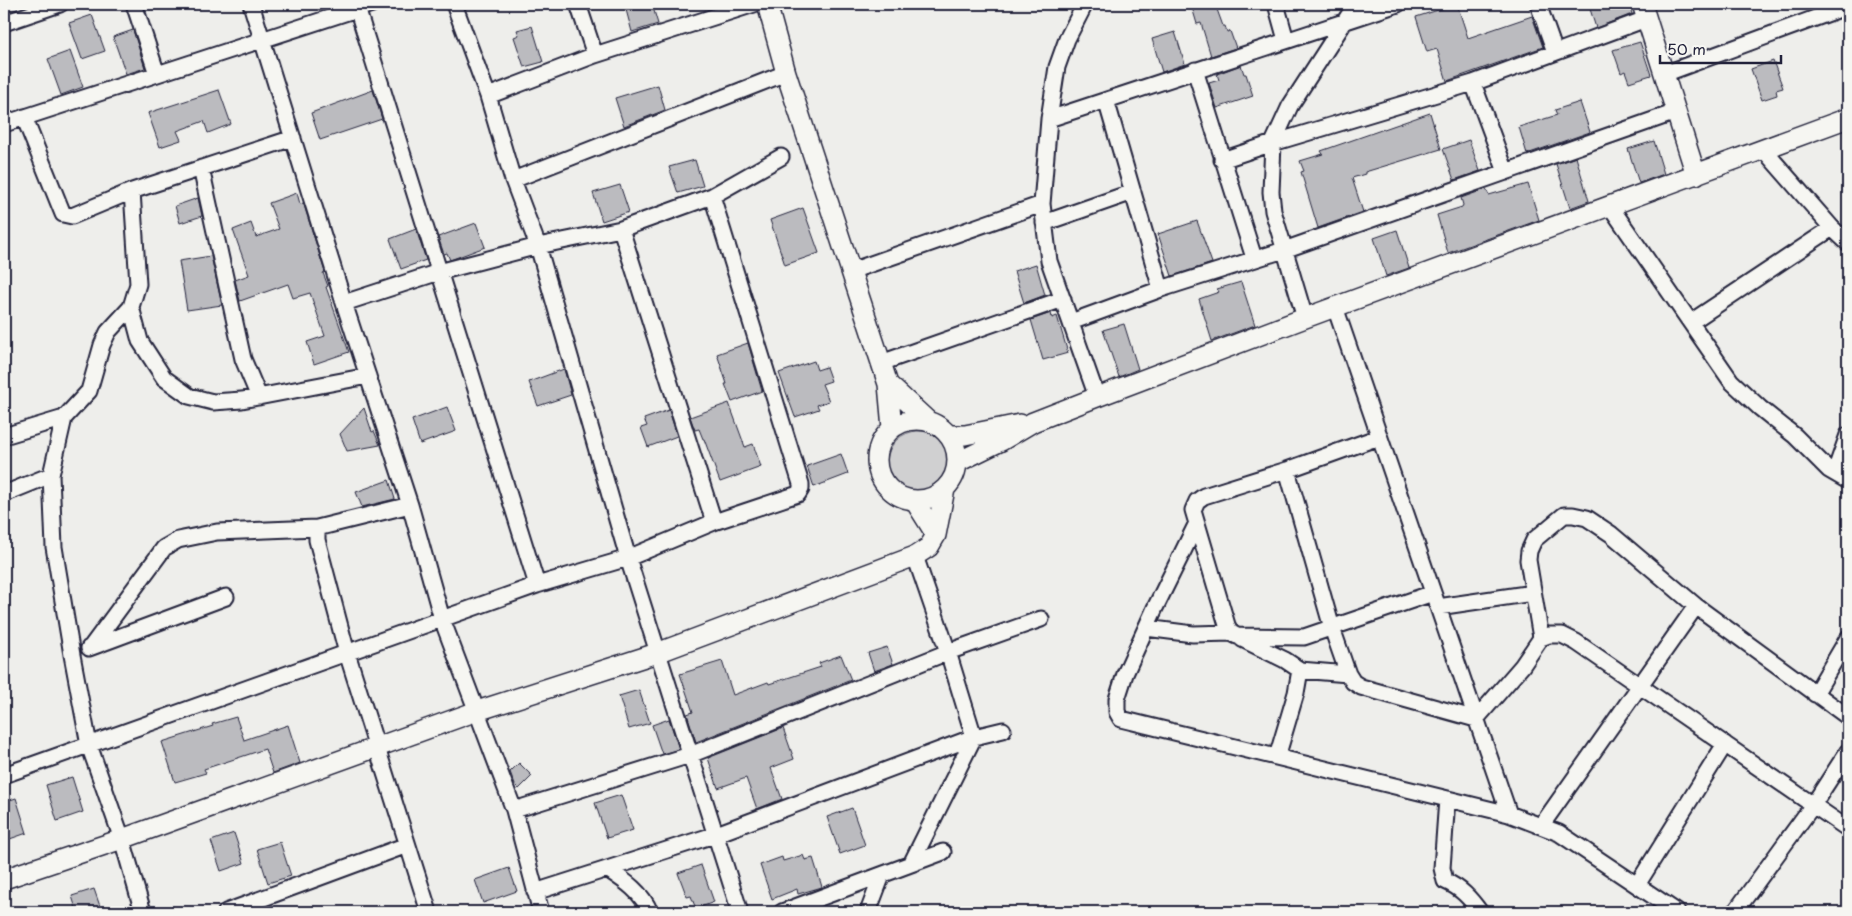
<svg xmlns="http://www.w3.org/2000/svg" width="1852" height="916" font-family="'Playpen Sans',sans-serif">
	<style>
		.green { fill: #d0d0d1; stroke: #797986 }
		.building { fill: #bbbbbf; stroke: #22223b }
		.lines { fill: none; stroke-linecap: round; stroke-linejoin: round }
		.minor-casing { stroke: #22223b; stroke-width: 19 }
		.tertiary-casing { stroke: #22223b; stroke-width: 22 }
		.minor { stroke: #f6f6f2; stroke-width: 15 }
		.tertiary { stroke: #f6f6f2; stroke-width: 19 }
	</style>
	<rect width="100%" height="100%" fill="#eeeeeb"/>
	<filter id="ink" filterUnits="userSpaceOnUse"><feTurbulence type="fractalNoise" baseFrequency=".02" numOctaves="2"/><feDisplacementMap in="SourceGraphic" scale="10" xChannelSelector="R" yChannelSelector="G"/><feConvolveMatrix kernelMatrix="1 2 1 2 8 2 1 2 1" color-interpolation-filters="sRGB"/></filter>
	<g filter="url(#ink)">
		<path class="green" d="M887 463a32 32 0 1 1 64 0a32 32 0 1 1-64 0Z"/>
		<path class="building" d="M633 4H652L658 24 632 32 625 6Z
			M1191 4H1215L1223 26H1225L1227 32 1230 31 1236 48 1211 56 1201 23 1197 24Z
			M1457 4 1468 38 1532 16 1543 47 1447 81 1437 49 1427 52 1416 17Z
			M1605 4H1629L1632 14 1596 28 1590 9Z
			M92 15 105 51 82 59 69 23Z
			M532 26 543 62 524 67 514 37 519 35 517 30Z
			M133 30 145 68 126 74 113 37Z
			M1175 32 1185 64 1162 72 1152 39Z
			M1640 42 1651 75 1629 82 1625 71 1621 73 1613 50Z
			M70 51 83 87 61 95 48 59Z
			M1773 61 1783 88 1776 90 1777 95 1762 100 1751 69Z
			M1241 65 1244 74H1246L1253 96 1217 108 1209 83 1219 80 1217 74Z
			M658 85 665 110 624 126 615 98Z
			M219 90 231 124 208 133 204 121 177 131 181 140 160 147 148 113Z
			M373 90 382 119 320 140 311 113Z
			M1580 102 1590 132 1527 154 1519 127 1557 115 1555 110Z
			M1430 113 1441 149 1365 172V174L1352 178 1363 212 1318 228 1301 172 1304 171 1300 161 1323 154 1321 151Z
			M1469 140 1480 171 1454 180 1443 149Z
			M1654 141 1664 174 1639 183 1628 149Z
			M1576 157 1589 201 1570 208 1556 164Z
			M695 160 703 186 678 193 669 167Z
			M1528 184 1539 220 1448 253 1437 215 1462 207 1463 205 1461 198 1486 189 1489 195Z
			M620 185 629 212 602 221 593 193Z
			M297 193 300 204 303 203 304 205 325 272 323 273 328 286 326 287 349 352 314 364 307 342 325 336 310 293 293 298 288 284 240 301 235 280 249 275 233 230 251 223 256 237 279 229 269 203Z
			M198 198 202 216 180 223 175 206Z
			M803 208 819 253 785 265 770 220Z
			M1197 221 1212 263 1172 276 1158 234Z
			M476 223 485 247 450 260 447 253 444 254 438 237Z
			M416 229 426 260 401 269 390 239Z
			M1397 230 1409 268 1386 276 1374 238Z
			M211 256 222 305 187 310 179 261Z
			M1036 264 1045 295 1024 303 1014 271Z
			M1241 282 1255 325 1212 341 1199 299 1219 292 1217 289Z
			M1051 313 1052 318 1057 316 1068 353 1043 360 1031 320Z
			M1124 324 1138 369 1119 377 1103 330Z
			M748 343 762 391 732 402 725 384H727L717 354Z
			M814 361 817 370 826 367 831 381 822 384 829 401 817 405 819 409 795 417 779 373Z
			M564 369 571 395 538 406 529 382Z
			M729 403 745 447 753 444 761 467 720 482 704 439H703L699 429 695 430 690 417Z
			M447 407 456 431 420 444 412 420Z
			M364 408 372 432 374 431 380 445 347 451 340 434Z
			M669 410 677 436 648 447 641 428 647 426 644 419Z
			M841 454 848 474 814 487 807 466Z
			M389 480 395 499 362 507 356 492Z
			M887 647 893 664 874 671 868 653Z
			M841 655 851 680 696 742 687 714 693 712 680 674 722 661 733 695 768 682 769 684 821 667 819 663Z
			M639 690 650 723 629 729 619 696Z
			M236 717 244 740 288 725 300 763 273 773 265 749 204 769 206 773 175 782 162 742 213 726 212 724Z
			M669 719 679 749 662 754 652 725Z
			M783 728 794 759 771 768 782 799 757 809 746 778 718 788 708 758Z
			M519 763 532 776 519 789 515 785 510 772Z
			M72 777 83 812 57 821 46 785Z
			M621 795 633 830 607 838 595 803Z
			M16 798 27 833 4 841V802Z
			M852 808 865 845 840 854 827 817Z
			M234 833 244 863 221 871 211 841Z
			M280 842 291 876 268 883 257 849Z
			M803 855 805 860 813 858 822 887 798 894 797 889 772 899 760 865 782 857 783 861Z
			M701 865 714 902 696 909 691 896 687 897 678 873Z
			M509 868 517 891 483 903 475 880Z
			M94 889 102 912H77L72 896Z"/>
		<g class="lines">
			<g class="minor-casing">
				<path id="minor" d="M134 4 157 74
					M251 4 344 303 410 505 442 619 514 810 541 912
					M454 4 488 96 513 180 538 246 628 558 740 912
					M578 4 595 55
					M1085 4 1067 39 1057 67 1049 119 1042 204 1049 261 1097 397
					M1276 4 1286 40
					M1538 4 1555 52
					M357 8 537 585
					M4 23 60 4
					M1195 70 1254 258
					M1664 74 1848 6
					M1473 83 1506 172
					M488 96 595 55 754 4
					M1106 100 1161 289
					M24 117 63 214 72 216 132 191 293 138
					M1049 119 1398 4
					M4 124 372 4
					M1763 149 1832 228 1848 243
					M1222 160 1273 143 1473 83 1646 19
					M201 168 243 359 259 397
					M513 180 786 73
					M1610 206 1731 381 1760 408 1795 436 1829 470 1848 481
					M1044 223 1133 192
					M621 229 714 522
					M851 271 1042 204
					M344 303 439 272 538 246 621 229 712 196 781 157
					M131 307 140 341 164 378 189 396 213 402 242 400 368 376
					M1335 307 1509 814 1559 833 1677 912
					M1305 318 1273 211 1271 192 1273 143 1290 106 1356 4
					M1071 322 1161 289 1284 250 1676 112
					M1691 322 1832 228
					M881 363 1063 299
					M64 418 51 475 54 547 72 655 89 745 122 839 143 912
					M4 436 64 418 89 391 102 345 108 332 131 307 138 284 132 191
					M1379 437 1287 470 1204 496 1197 501 1193 510 1227 625 1231 633 1237 636 1304 637 1433 593
					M1287 470 1332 628 1348 674 1353 682 1361 687 1476 719 1522 666 1541 638 1549 635H1562L1576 642 1848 829
					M1829 470 1837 466 1848 435
					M4 494 51 475
					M1197 523 1155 608 1125 674 1117 699V712L1121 719 1509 814
					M317 528V540L347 653 429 912
					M1438 607 1533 593
					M1146 628 1193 634 1231 633
					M1541 638 1528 560 1529 551 1534 540 1564 515H1573L1587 518 1611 534 1696 606 1848 717
					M1242 639 1285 660 1300 670
					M91 647 164 548 178 540 217 532 317 528 410 505
					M89 648 226 597
					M1815 694 1848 638
					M1277 757 1296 693 1300 670 1348 674
					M4 775 537 585 628 558 714 522 798 494 801 489V484L712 196
					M1447 799 1442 868 1445 881C1461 888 1470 898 1480 912
					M514 810 690 755 948 652 1041 619
					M1541 826 1696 606
					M911 864 974 737 948 652 915 556
					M607 869C625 881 642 892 650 912
					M1637 885 1725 744
					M535 892 714 835 974 737 1003 730
					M226 912 407 845
					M782 912 943 852
					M868 912 882 875
					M1735 912 1813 805 1848 751"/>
			</g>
			<g class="tertiary-casing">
				<path id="tertiary" d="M767 4 786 73 888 384 892 428
					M1642 4 1696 175
					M888 384 928 421
					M877 460a40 40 0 1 1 80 0a40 40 0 1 1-80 0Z
					M949 435H965L1020 424
					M958 462 1001 441 1033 422 1097 397 1305 318 1848 118
					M914 500 936 535
					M4 879 122 839 477 711 657 653 915 556 929 547 936 535 945 489"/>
			</g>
			<use href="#minor" class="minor"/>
			<use href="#tertiary" class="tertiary"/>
		</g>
	</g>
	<rect width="1852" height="916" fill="none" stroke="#f6f6f2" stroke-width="20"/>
	<rect x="10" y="10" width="1832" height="896" fill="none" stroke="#22223b" stroke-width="2" filter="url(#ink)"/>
	<path d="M1660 55v8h121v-8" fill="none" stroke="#22223b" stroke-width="2.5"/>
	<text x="1667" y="55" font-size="15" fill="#22223b" stroke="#f6f6f2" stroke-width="4" paint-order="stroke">50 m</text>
</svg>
